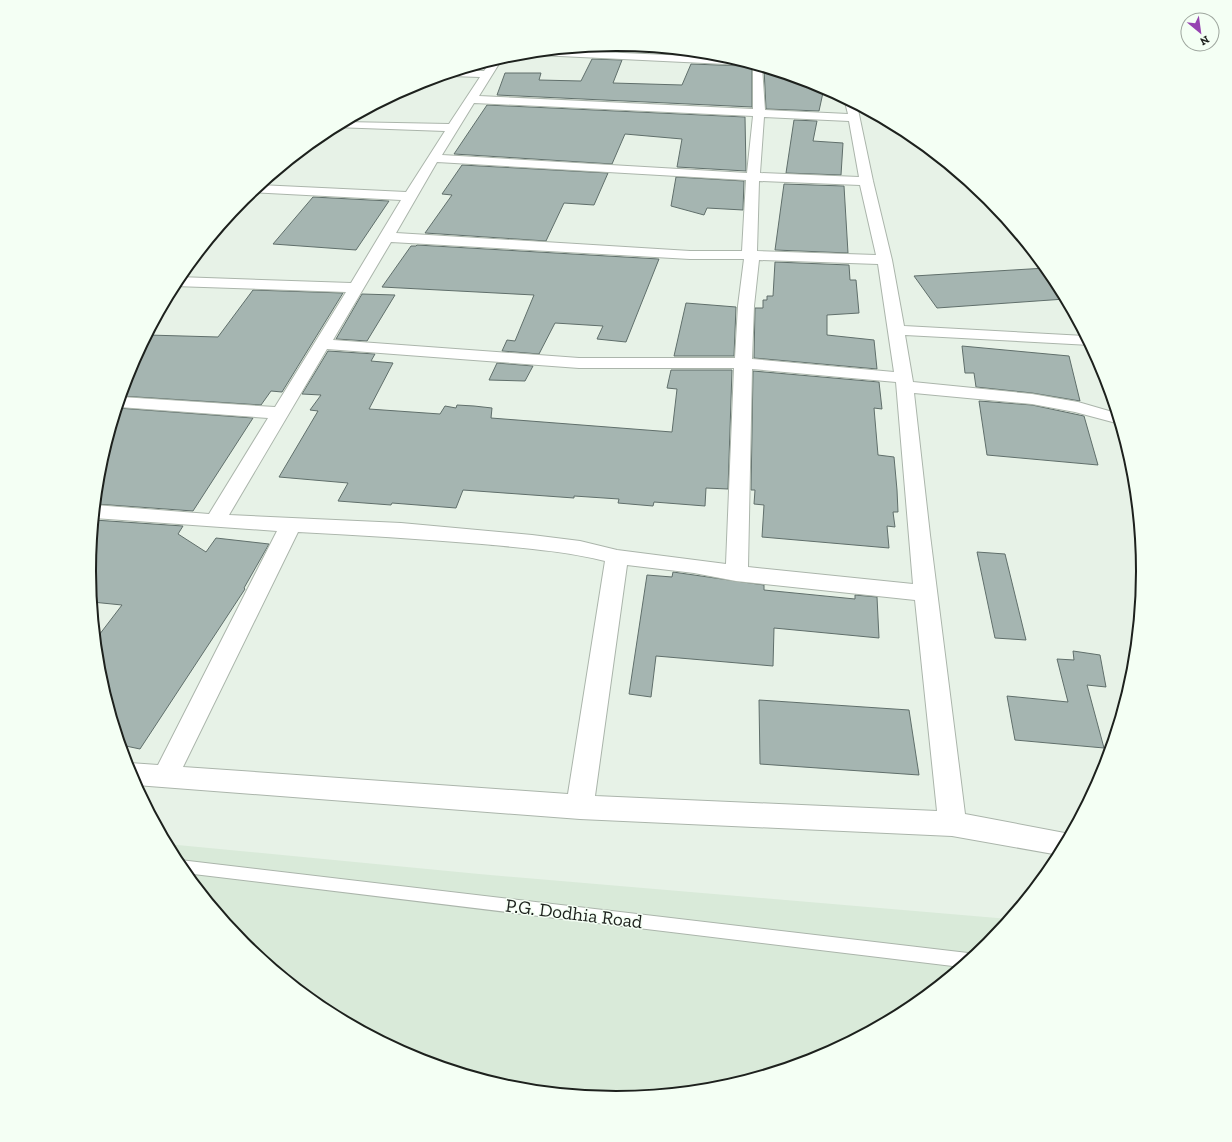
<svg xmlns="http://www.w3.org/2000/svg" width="1232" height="1142" font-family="'Zilla Slab',serif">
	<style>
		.built { fill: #d9ead9 }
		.building { fill: #a5b5b1; stroke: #606f6b }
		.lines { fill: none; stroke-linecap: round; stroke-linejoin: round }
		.service-casing { stroke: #abb5ab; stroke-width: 2 }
		.minor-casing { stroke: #abb5ab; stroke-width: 2 }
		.service { fill: #fff; fill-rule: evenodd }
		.minor { fill: #fff; fill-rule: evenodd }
		.labels { text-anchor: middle; stroke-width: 3; stroke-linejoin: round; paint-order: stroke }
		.near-street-label { font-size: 19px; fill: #1d211d; stroke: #f4fff4 }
		.rim { fill: none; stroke: #1d211d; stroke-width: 2 }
	</style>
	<rect width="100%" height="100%" fill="#e7f2e7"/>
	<path class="built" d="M167 844 479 874 1009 919 988 944 909 1009 817 1058 719 1088 616 1098 513 1088 414 1058 323 1009 243 943 178 864Z"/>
	<path class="building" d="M592 59 622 60 613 83 682 85 691 64 746 66 752 65V107L497 95 505 73H541L539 80 581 81Z
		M764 68 818 84 824 88 819 111 766 109Z
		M487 105 745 117 746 171 677 167 682 139 625 134 612 164 454 154Z
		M794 120 817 121 813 141 843 143 841 175 786 173Z
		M462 165 608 173 594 205 564 203 546 241 425 233 452 195 442 194Z
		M676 177 744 181 743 210 707 208 704 215 671 206Z
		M784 184 844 186 848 253 775 250Z
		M313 197 389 201 356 250 273 244Z
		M417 245 659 259 626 342 597 339 603 326 555 323 539 354 502 351 507 340 515 341 534 295 382 287 411 246H416Z
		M775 262 849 265 850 280H856L859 313 827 315V335L874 340 877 369 754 358 755 308H763V300H767V296H773Z
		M1046 268 1054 278 1065 299 937 308 914 276Z
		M253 290 343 293 282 392 271 391 261 405 121 396 129 369 148 335 218 337Z
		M362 294 395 295 367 341 336 339Z
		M686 303 736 307 734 356H674Z
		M962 346 1069 356 1080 401 1032 393 976 387 974 373H965Z
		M328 351 375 354 371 361 393 363 369 409 440 414 445 406 456 408 457 405 474 406 492 408 491 418 672 432 677 389 667 388 671 370H732L728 489 706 488 705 506 654 502 653 506 618 503 619 499 574 496V498L463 490 456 508 392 503 391 505 338 501 348 483 279 477 318 411 310 410 321 395 302 394Z
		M497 363 533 366 525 381 489 380Z
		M753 371 879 382 882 409 874 408 878 455 894 457 897 490 898 512H893L895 527 887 526 889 548 762 537 764 505 754 504 755 490H751Z
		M979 401 1032 405 1084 416 1098 465 987 455Z
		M117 408H118L253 418 193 511 96 504 99 468Z
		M94 520 183 526 178 534 206 552 216 538 269 544 244 588 245 589 140 749 121 745 99 674 96 639 122 605 92 602 89 571Z
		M977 552 1005 554 1026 640 995 638Z
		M673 572 764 585V590L855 599V595L877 597 879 638 774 628 773 666 656 656 651 697 629 694 647 575 672 577Z
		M1073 651 1100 655 1106 687 1087 685 1104 748 1015 740 1007 696 1068 702 1057 659 1074 660Z
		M759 700 909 710 919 775 760 764Z"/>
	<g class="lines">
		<g class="service-casing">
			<path id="service" d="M180 860 968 953 974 956 961 967 185 873 176 861Z"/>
		</g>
		<g class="minor-casing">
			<path id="minor" d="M557 50 733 58 750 64 746 65 539 55 534 52Z
				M501 58 502 59 479 96 753 109V64L762 67 765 110 848 114 845 102 847 100 857 105 873 181 892 260 904 326 1085 336 1090 345 905 335 913 382 1032 394 1078 402 1116 413 1120 424 1075 412 1032 404 914 393 930 535 965 814 1070 834 1059 855 952 836 580 819 136 785 127 764 130 763 158 765 277 531 94 518 95 505 209 514 268 418 119 407H118L121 397 275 407 346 292 174 286 178 277 351 283 401 200 251 192 259 185 406 192 445 131 334 127 344 122 449 124 480 77 451 76 447 74 461 70 484 71 491 61ZM474 103 753 116 747 173 442 155ZM764 117 849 121 859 177 760 173ZM437 162 746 180 742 251H690L396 233ZM759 181 860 185 876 255 757 251ZM391 242 690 259H744L738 306 735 358H579L333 340ZM759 260 878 264 894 372 752 359 754 306ZM327 349 579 368H734L726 564 617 550 580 541 532 535 401 523 229 515ZM752 369 896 382 913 584 748 567ZM298 532C359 535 421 539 482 544 524 548 565 551 605 561L568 794 183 767ZM627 565 694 573 736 581 915 600 937 811 595 796Z"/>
		</g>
		<use href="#service" class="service"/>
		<use href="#minor" class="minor"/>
	</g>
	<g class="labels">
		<g class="near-street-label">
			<text transform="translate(574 913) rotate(7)" y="7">P.G. Dodhia Road</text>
		</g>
	</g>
	<path d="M0 0H1232V1142H0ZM96 571a520 520 0 1 1 1040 0a520 520 0 1 1-1040 0Z" fill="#f4fff4" fill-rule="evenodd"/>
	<path class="rim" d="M96 571a520 520 0 1 1 1040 0a520 520 0 1 1-1040 0Z"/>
	<g transform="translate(1200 32) rotate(151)"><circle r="19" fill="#f4fff4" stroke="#9ea69e"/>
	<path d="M0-3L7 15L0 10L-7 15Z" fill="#9643b1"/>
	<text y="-6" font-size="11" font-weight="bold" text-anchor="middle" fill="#1d211d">N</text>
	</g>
</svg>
